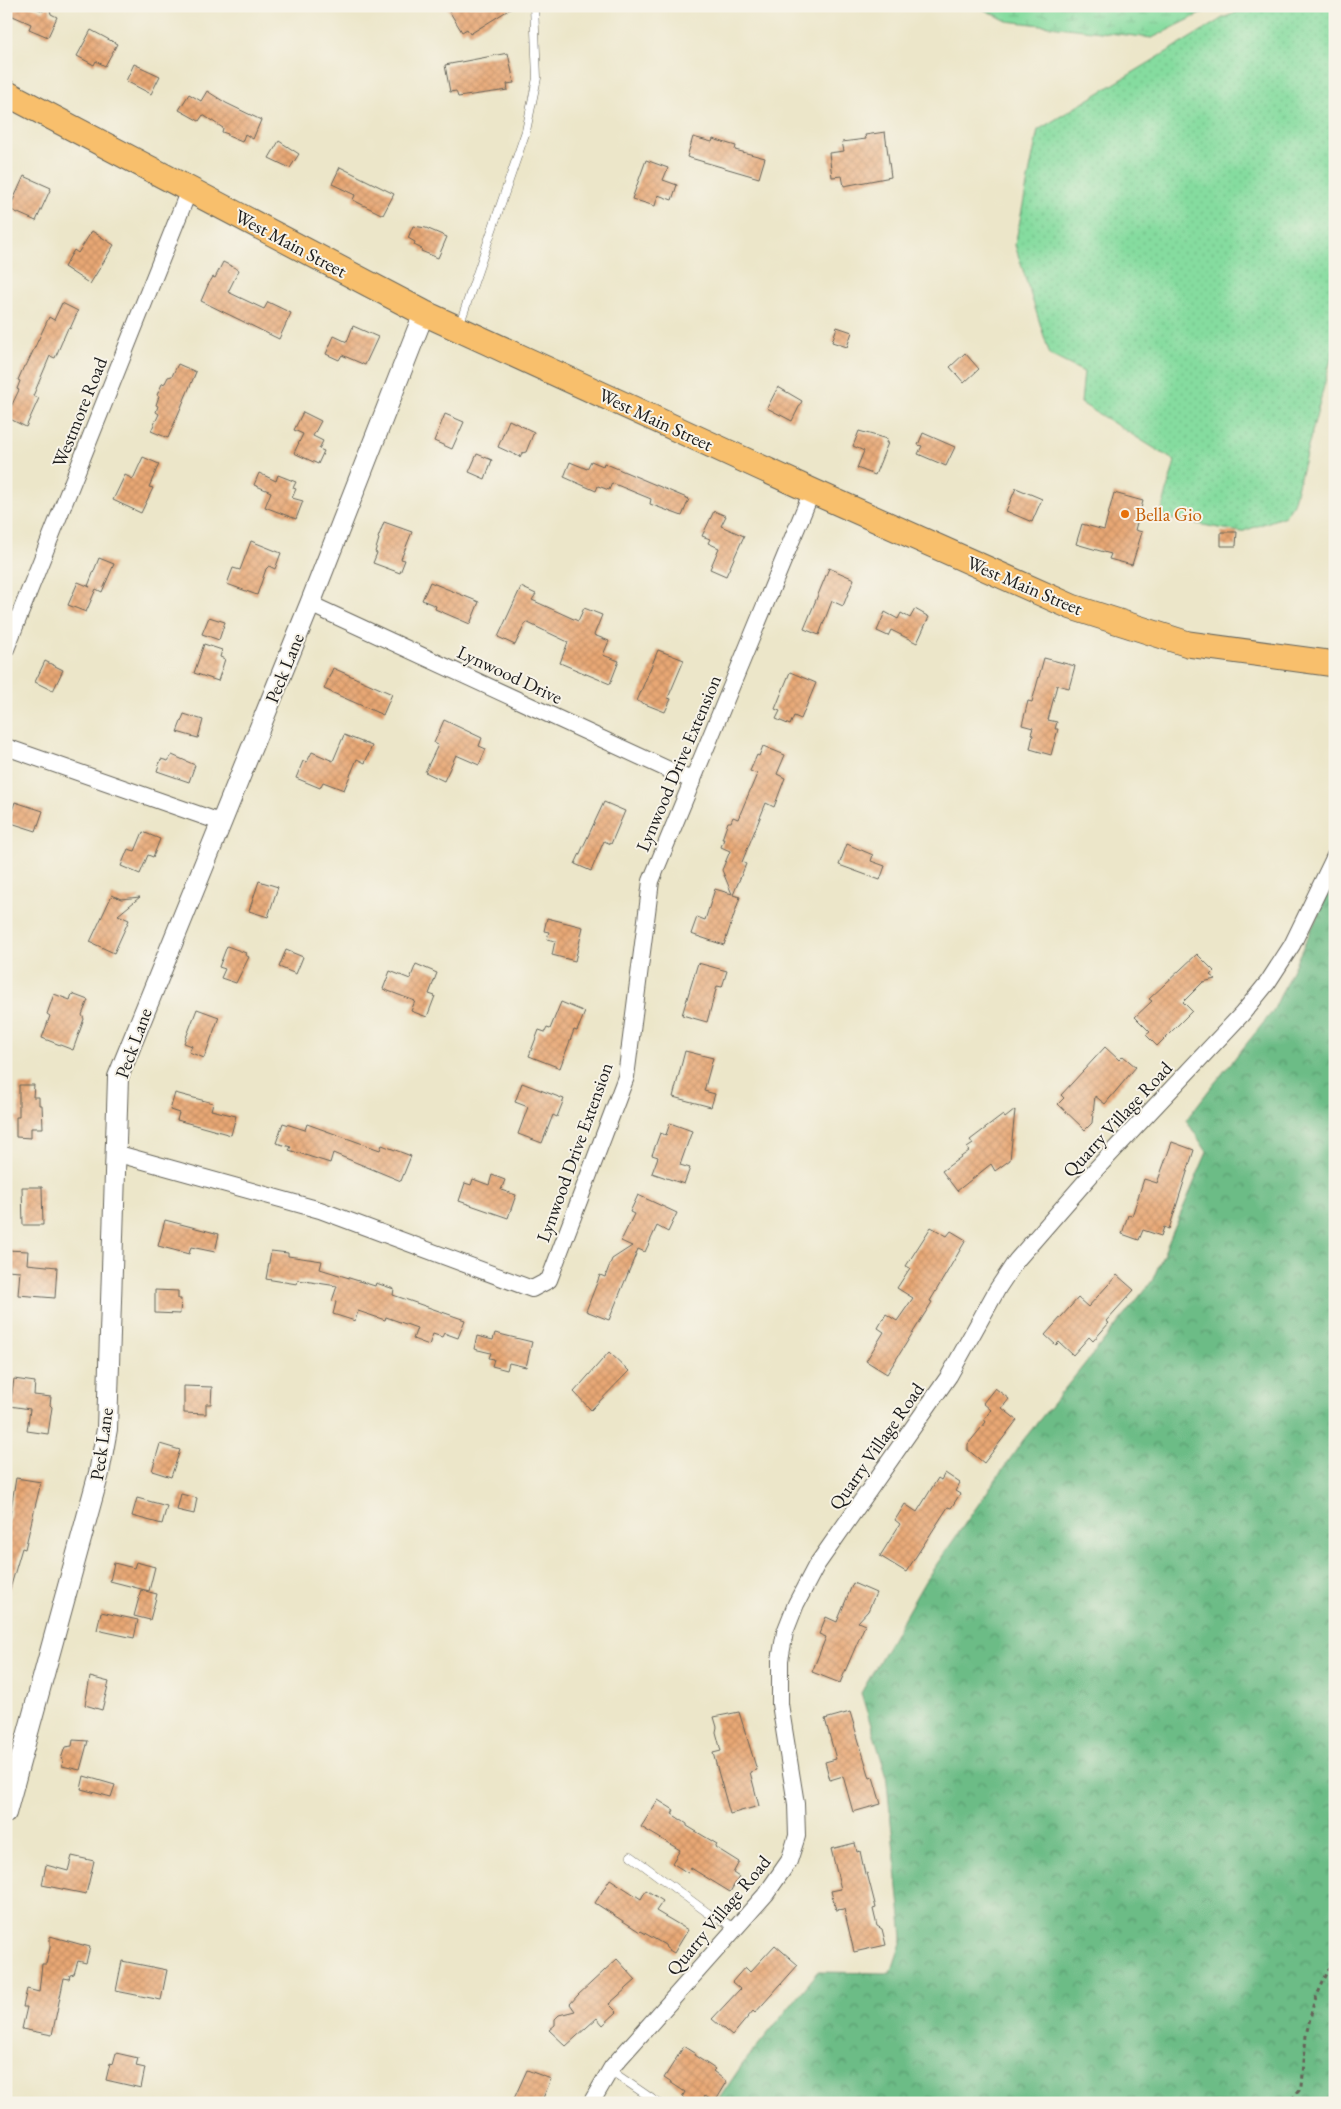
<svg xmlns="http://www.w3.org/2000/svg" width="1341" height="2109" font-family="'EB Garamond',serif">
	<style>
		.green { fill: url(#green-dots); stroke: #507c5e }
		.forest { fill: url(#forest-crowns); stroke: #446c51 }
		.wetland { fill: url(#wetland-marsh); stroke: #507c5e }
		.building { fill: url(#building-cross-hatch) }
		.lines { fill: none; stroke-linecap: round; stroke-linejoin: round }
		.service-casing { stroke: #656359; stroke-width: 9 }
		.minor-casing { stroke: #656359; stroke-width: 18 }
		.tertiary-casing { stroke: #656359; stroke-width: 22 }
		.primary-casing { stroke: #656359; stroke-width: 27 }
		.path { stroke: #656359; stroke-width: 3; stroke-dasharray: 4 4; stroke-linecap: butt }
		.service { stroke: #fff; stroke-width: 8 }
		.minor { stroke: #fff; stroke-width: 16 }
		.tertiary { stroke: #fff; stroke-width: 20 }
		.primary { stroke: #f8bf6c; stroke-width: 25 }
		.food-dot { fill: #e8710a; stroke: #f7f3e8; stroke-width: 2 }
		.labels { text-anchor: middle; stroke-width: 4; stroke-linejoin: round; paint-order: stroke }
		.street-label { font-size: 19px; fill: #1c1c1c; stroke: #f7f3e8 }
		.food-label { font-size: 19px; fill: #c56008; stroke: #f7f3e8; text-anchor: start }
	</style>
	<defs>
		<pattern id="green-dots" width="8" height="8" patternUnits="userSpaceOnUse" patternTransform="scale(1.25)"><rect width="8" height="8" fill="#85dc9f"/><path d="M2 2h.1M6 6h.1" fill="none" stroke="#72bc88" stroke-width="1.8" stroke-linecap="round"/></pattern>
		<pattern id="forest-crowns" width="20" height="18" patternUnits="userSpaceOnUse" patternTransform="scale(1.25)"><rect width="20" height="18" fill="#6cbc86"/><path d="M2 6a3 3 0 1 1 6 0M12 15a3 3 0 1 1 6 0" fill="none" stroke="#58986d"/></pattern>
		<pattern id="wetland-marsh" width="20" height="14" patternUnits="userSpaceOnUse" patternTransform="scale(1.25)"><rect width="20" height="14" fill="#85dc9f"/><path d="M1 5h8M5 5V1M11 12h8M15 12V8" fill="none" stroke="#72bc88"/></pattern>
		<pattern id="building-cross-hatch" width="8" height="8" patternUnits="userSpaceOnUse" patternTransform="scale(1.25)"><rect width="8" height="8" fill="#e8a774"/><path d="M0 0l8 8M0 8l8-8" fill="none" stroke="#c68f64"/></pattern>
	</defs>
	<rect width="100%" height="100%" fill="#f7f3e8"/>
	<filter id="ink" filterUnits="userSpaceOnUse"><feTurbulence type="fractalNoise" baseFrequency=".02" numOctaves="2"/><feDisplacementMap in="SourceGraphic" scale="10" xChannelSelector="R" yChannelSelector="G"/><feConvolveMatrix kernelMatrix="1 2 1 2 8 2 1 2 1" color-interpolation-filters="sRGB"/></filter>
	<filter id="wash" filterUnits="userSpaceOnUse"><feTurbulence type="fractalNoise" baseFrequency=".0096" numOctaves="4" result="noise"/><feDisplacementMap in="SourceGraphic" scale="20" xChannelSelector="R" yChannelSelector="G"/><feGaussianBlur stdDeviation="1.12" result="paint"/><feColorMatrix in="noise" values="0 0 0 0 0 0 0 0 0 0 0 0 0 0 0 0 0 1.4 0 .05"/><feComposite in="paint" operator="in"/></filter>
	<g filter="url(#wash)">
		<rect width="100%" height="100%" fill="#ece6c9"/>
		<path class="green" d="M1252 6H1335V344L1293 504 1285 516 1241 532 1160 517 1175 461 1081 403 1084 372 1050 355 1015 245 1038 130 1223 18Z"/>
		<path class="forest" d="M1335 879V2103H716L742 2065 818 1972 891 1973 903 1937 886 1774 861 1693 925 1581 1024 1439 1152 1281 1207 1152 1186 1120 1209 1090 1273 1011Z"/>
		<path class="wetland" d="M977 6H1216L1152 38 1007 21Z"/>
		<g id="blocks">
			<path class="building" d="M6 6H31L43 11 49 6 51 14 57 17 48 37 29 29 31 24 6 13Z
				M446 6H515L470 34 467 29 462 32Z
				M91 30 117 44 105 66 96 61 94 65 77 56Z
				M508 53 514 83 507 84 508 90 458 97 456 91 450 92 445 65Z
				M134 64 160 76 151 94 126 81Z
				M207 91 226 103 261 120 253 139 245 134 242 142 228 136V134L222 132 223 128 203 115 199 121 179 110 189 94 201 101Z
				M885 132 891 177 844 186 842 176 832 177 829 153 844 151 842 142 866 139 865 135Z
				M693 137 712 142 713 139 736 146 735 150 765 158 759 178 687 157Z
				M279 141 299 154 290 168 269 158Z
				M646 160 668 168 663 180 677 185 672 200 658 195 655 206 632 199Z
				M340 167 394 194 383 215 353 200 355 195 332 184Z
				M24 176 51 188 36 221 9 209Z
				M413 226 426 228 447 237 438 258 421 251 422 249 414 245 415 242 408 238Z
				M92 231 114 245 90 284 64 267 74 250 78 253Z
				M223 262 239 270 228 292 264 309 268 302 291 313 279 339 201 301 208 285 213 277 215 278Z
				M62 303 78 311 70 329 68 328 55 358 50 356 33 396 39 398 26 427 6 417 19 390 17 389 20 381 18 380 24 366H26L49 317 54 320Z
				M353 326 378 337 365 365 342 355 339 360 326 354 334 336 347 342Z
				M837 327 852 332 847 347 832 342Z
				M965 353 979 369 964 383 950 367Z
				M178 364 196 372 168 438 151 431 159 414 156 412 158 406 156 405 159 396 157 395 162 384 165 383 168 377 172 376Z
				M778 387 802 401 792 421 767 408Z
				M303 412 321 421 313 436 323 441 319 449 324 451 318 464 294 453 303 434 294 430Z
				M445 414 464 422 452 449 434 441Z
				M509 420 534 432 526 452 522 453 520 457 498 447Z
				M859 431 887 439 886 443H888L875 475 857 468 864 451 853 446Z
				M923 433 955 447 946 466 918 454 922 446 918 445Z
				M477 454 492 460 485 479 469 472Z
				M143 457 159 464 149 487 153 488 141 513 113 500 125 475 133 479Z
				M591 461 603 466 604 463 689 499 682 516 650 504 651 499 612 483 609 490 598 486 596 491 564 477 570 462 587 469Z
				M259 473 276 481 278 475 296 482 293 488 296 489 292 498 303 501 296 519 265 507 271 492 254 485Z
				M1016 488 1042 499 1032 522 1006 511Z
				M1114 493 1143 501 1135 530 1142 532 1132 565 1109 559 1111 554 1076 544 1082 524 1104 530Z
				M714 511 726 516 721 526 744 536 726 576 710 569 719 548 708 543 710 539 702 536Z
				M384 522 412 532 401 559 405 560 400 573 373 563 377 553 375 552 379 539 378 538Z
				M1221 532H1237L1236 546H1221Z
				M251 541 281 553 275 569 269 566 266 569 257 595 227 584 233 568 240 570Z
				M99 558 114 564 102 592 96 589 86 612 68 605 78 582 90 587 88 586Z
				M829 568 854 579 843 606 832 601 819 635 804 629Z
				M430 582 479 602 470 624 435 609 436 606 422 600Z
				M521 587 536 594 532 600 578 621 584 608 602 615 594 635 609 641 603 655 619 661 610 684 560 663 568 642 526 622 515 645 498 637Z
				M915 609 929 617 917 643 891 630 888 636 877 631 885 612 898 619 901 613 910 618Z
				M209 617 225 622 219 640 202 634Z
				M204 644 222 650 220 657 225 659 218 681 194 673Z
				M658 650 684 660 668 698 671 699 665 712 637 701Z
				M1044 658 1075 666 1069 688 1057 685 1048 720 1057 722 1055 729H1058L1051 755 1030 749 1033 735 1031 734 1033 728 1022 725 1028 701 1032 702Z
				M45 661 63 670 53 691 35 682Z
				M333 668 392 694 383 715 324 689Z
				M790 672 816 683 801 719 794 716 790 725 776 719 780 711 775 709Z
				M184 714 203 720 198 738 177 732Z
				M444 720 482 738 479 746 486 749 479 765 456 755 444 781 425 772 438 745 434 743Z
				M344 735 372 746 365 763 357 759 344 790 323 782 320 788 296 778 303 761 307 762 312 752 333 761Z
				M763 746 785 755 777 774 785 778 774 807 766 803 742 862 746 864 733 895 740 897 724 945 691 934 697 917 705 920 715 889 732 894 722 870 730 851 721 847 724 839H722L728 822H731L733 817 738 819 757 774 750 771 757 755 759 756Z
				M172 755 195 765 189 782 157 771 161 759 168 761Z
				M15 802 43 811 36 831 8 822Z
				M604 802 625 811 611 844 604 841 591 871 575 864Z
				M143 832 160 839 153 857 148 855 140 874 121 866 128 849 135 851Z
				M847 844 873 855 871 861 885 866 880 880 839 865Z
				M259 881 278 887 268 917 249 911Z
				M112 895 121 899 140 897 118 915 129 920 114 953 90 942Z
				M547 918 583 927 575 961 552 955 555 941 547 939 549 932 544 931Z
				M227 946 246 953 245 955 249 957 236 983 221 978 225 969 219 967Z
				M286 950 303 957 296 974 279 967Z
				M1197 954 1214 971 1210 975 1215 979 1203 982 1183 1002 1192 1011 1157 1046 1146 1035 1150 1032 1135 1017 1152 1001 1149 999Z
				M698 963 727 971 722 987 717 986 707 1022 682 1015Z
				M416 964 437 973 429 994 435 996 427 1017 411 1011 415 1001 383 989 390 971 410 979Z
				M54 994 70 1000 72 994 88 1000 82 1015 84 1019 73 1050 42 1038 50 1016 47 1014Z
				M561 1002 585 1012 577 1031 574 1030 560 1068 529 1056 539 1030 545 1032 547 1028 550 1029Z
				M197 1009 219 1017 204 1058 189 1052 192 1046 184 1043Z
				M1105 1047 1119 1060 1123 1056 1136 1067 1105 1104 1095 1096 1092 1123 1085 1130 1058 1104 1064 1098 1061 1095Z
				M685 1051 713 1058 704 1091 715 1094 711 1107 673 1097Z
				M522 1083 564 1099 557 1117 553 1115 542 1143 518 1134 528 1107 515 1102Z
				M19 1085H34L33 1097H39V1105H42L43 1128H31V1138L16 1137V1117H19Z
				M175 1093 213 1103 211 1110 236 1116 231 1135 177 1120 179 1113 170 1110Z
				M1015 1110 1010 1160 995 1171 991 1164 957 1191 942 1171 969 1151 967 1148 973 1144 970 1140 1003 1115 1005 1118Z
				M283 1123 305 1130 307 1124 380 1150 382 1145 411 1156 401 1181 333 1153 330 1163 289 1150 291 1147 276 1143Z
				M670 1123 692 1131 680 1165 690 1168 684 1184 652 1173 658 1157 652 1155 660 1133 666 1135Z
				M1172 1142 1194 1150 1169 1229 1164 1227 1161 1236 1143 1230 1139 1240 1122 1234 1128 1215 1132 1216 1144 1179 1157 1183Z
				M492 1175 505 1180 501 1190 516 1195 508 1218 459 1201 465 1183 471 1185 473 1179 489 1185Z
				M22 1187H42L43 1225H23Z
				M638 1195 677 1213 668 1232 657 1226 645 1252 638 1249 609 1320 586 1311 600 1275 605 1277 612 1259 632 1246 621 1241 634 1214 630 1212Z
				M165 1220 219 1234 215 1252 191 1247 189 1254 158 1246Z
				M931 1227 947 1236 951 1231 966 1240 930 1301 932 1302 887 1374 866 1361 884 1332 878 1328 886 1314 897 1321 913 1298 897 1288 910 1268 906 1266Z
				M6 1250 28 1251 27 1264 57 1267 55 1298 18 1295 20 1271 6 1270Z
				M271 1251 288 1253V1256L322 1261 320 1269 375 1286 376 1283 394 1289 393 1295 465 1320 458 1338 444 1333 442 1337 433 1334 429 1345 413 1339 417 1328 386 1317 385 1320 358 1311 355 1321 333 1314 336 1302 332 1301 337 1286 298 1280 297 1284 266 1279Z
				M1117 1275 1134 1290 1106 1321 1109 1323 1093 1341 1089 1337 1073 1355 1059 1342 1056 1345 1045 1335 1078 1298 1088 1307Z
				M155 1290 178 1291V1299H181L180 1314 155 1313Z
				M495 1333 532 1342 526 1367 509 1363 507 1370 492 1366 494 1359 489 1358 491 1353 474 1349 477 1336 493 1340Z
				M609 1352 629 1371 591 1410 574 1392Z
				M14 1379 35 1382 34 1395 51 1397 50 1405 52 1407 48 1434 27 1431 30 1409 10 1406Z
				M184 1386 212 1387 211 1404H206V1414L184 1413Z
				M995 1388 1009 1399 1002 1408 1017 1420 984 1463 968 1450V1444L986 1422 984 1419 991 1410 983 1403Z
				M160 1444 180 1450 171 1477 152 1471Z
				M945 1473 960 1483 955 1491 960 1494 951 1508 948 1507 906 1572 880 1556 900 1524 895 1520 905 1504 917 1512 938 1478 941 1480Z
				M16 1478 41 1482 25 1549 22 1548 10 1589H6V1539Z
				M181 1494 197 1498 194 1514 177 1510Z
				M137 1498 167 1506 162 1524 132 1516Z
				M136 1562 155 1567 149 1591 110 1581 114 1563 134 1568Z
				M853 1583 876 1593 868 1611 858 1622 865 1625 840 1683 812 1672 826 1637 819 1634 826 1617 837 1622Z
				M141 1590 157 1594 150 1620 134 1616Z
				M101 1612 138 1620 134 1638 97 1630Z
				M90 1677 109 1682 102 1710 85 1705Z
				M739 1712 757 1770 750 1772 759 1806 730 1814 713 1753 721 1751 716 1732 717 1727 714 1717Z
				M850 1712 870 1778 873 1777 881 1804 853 1812 843 1776 830 1780 825 1762 836 1759 825 1719Z
				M73 1740 88 1741 80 1770 62 1766 63 1760 61 1759 65 1747 72 1746Z
				M84 1776 115 1785 111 1797 81 1789Z
				M658 1800 674 1810 672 1814 687 1824V1826L717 1844 715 1847 739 1862 733 1873 739 1877 730 1892 691 1868 688 1873 672 1863 680 1850 641 1827Z
				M855 1843 857 1852 860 1851 865 1874 867 1873 876 1908 873 1909 877 1926 882 1929 886 1945 854 1952 844 1909 836 1910 831 1891 841 1889 831 1849Z
				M72 1856 94 1861 86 1894 42 1885 46 1865 68 1871Z
				M610 1879 641 1899 646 1890 663 1901 656 1911 688 1930 674 1953 666 1948 665 1945 641 1931 640 1932 595 1903Z
				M50 1936 90 1947 86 1963 78 1961 74 1974 70 1975 69 1979 64 1978 52 2035 22 2029 27 2007H23L27 1989 39 1992 42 1964H46L50 1948Z
				M775 1945 798 1965 755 2013 753 2011 732 2036 712 2019 740 1989 732 1982 745 1967 750 1972Z
				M617 1959 636 1980 609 2004 617 2012 603 2025 597 2018 566 2046 549 2030 555 2025V2019L559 2015 575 2011 570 2004 578 1995Z
				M122 1961 167 1970 161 2000 116 1991Z
				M684 2046 695 2053 694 2055 715 2069 713 2071 727 2082 715 2102 705 2096 701 2103H692L682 2097 685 2092 664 2078Z
				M116 2053 138 2058 136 2066 145 2068 141 2088 106 2080 110 2063 113 2064Z
				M527 2070 551 2079 541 2103H512Z"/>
		</g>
	</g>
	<g filter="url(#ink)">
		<use href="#blocks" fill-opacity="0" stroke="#656359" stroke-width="1"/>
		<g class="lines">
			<g class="service-casing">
				<path id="service" d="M459 326 526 131 537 78 534 6
					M631 1856 708 1913 736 1928
					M610 2070 658 2103"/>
			</g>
			<g class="minor-casing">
				<path id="minor" d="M310 604 693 781
					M6 649 189 190
					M6 747 220 822
					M115 1153 320 1210 532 1289 549 1280 626 1077 651 881 812 491
					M591 2103 612 2067 766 1894 789 1861 797 1836 796 1804 780 1704V1660L785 1632 796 1604 816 1566 949 1376 998 1288 1016 1261 1097 1168 1242 1014 1268 982 1292 945 1335 856"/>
			</g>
			<g class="tertiary-casing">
				<path id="tertiary" d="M6 1813 99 1473 107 1429 118 1077 310 604 424 313"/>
			</g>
			<g class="primary-casing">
				<path id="primary" d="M6 93 424 313 812 491 1072 607 1188 644 1335 664"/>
			</g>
			<path class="path" d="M1285 2103 1293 2098 1302 2087 1306 2035 1314 2002 1335 1956"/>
			<use href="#service" class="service"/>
			<use href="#minor" class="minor"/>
			<use href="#tertiary" class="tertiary"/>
			<use href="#primary" class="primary"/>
		</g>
	</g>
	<circle class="food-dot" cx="1125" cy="514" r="5"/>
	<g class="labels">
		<g class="street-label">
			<text transform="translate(291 243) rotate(28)" y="7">West Main Street</text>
			<text transform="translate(79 412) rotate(-68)" y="7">Westmore Road</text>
			<text transform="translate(656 419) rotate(25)" y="7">West Main Street</text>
			<text transform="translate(1025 585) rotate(23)" y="7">West Main Street</text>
			<text transform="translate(284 668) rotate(-68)" y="7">Peck Lane</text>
			<text transform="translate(510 674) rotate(25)" y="7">Lynwood Drive</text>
			<text transform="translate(678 763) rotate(-67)" y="7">Lynwood Drive Extension</text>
			<text transform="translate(133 1043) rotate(-70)" y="7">Peck Lane</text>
			<text transform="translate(1117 1119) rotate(-47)" y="7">Quarry Village Road</text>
			<text transform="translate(574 1152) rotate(-70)" y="7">Lynwood Drive Extension</text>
			<text transform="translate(101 1444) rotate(-82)" y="7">Peck Lane</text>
			<text transform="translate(876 1446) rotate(-55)" y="7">Quarry Village Road</text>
			<text transform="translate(718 1915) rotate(-50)" y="7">Quarry Village Road</text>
		</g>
		<g class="food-label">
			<text x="1135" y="521">Bella Gio</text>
		</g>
	</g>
	<rect width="1341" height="2109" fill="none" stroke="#f7f3e8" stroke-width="25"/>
</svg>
